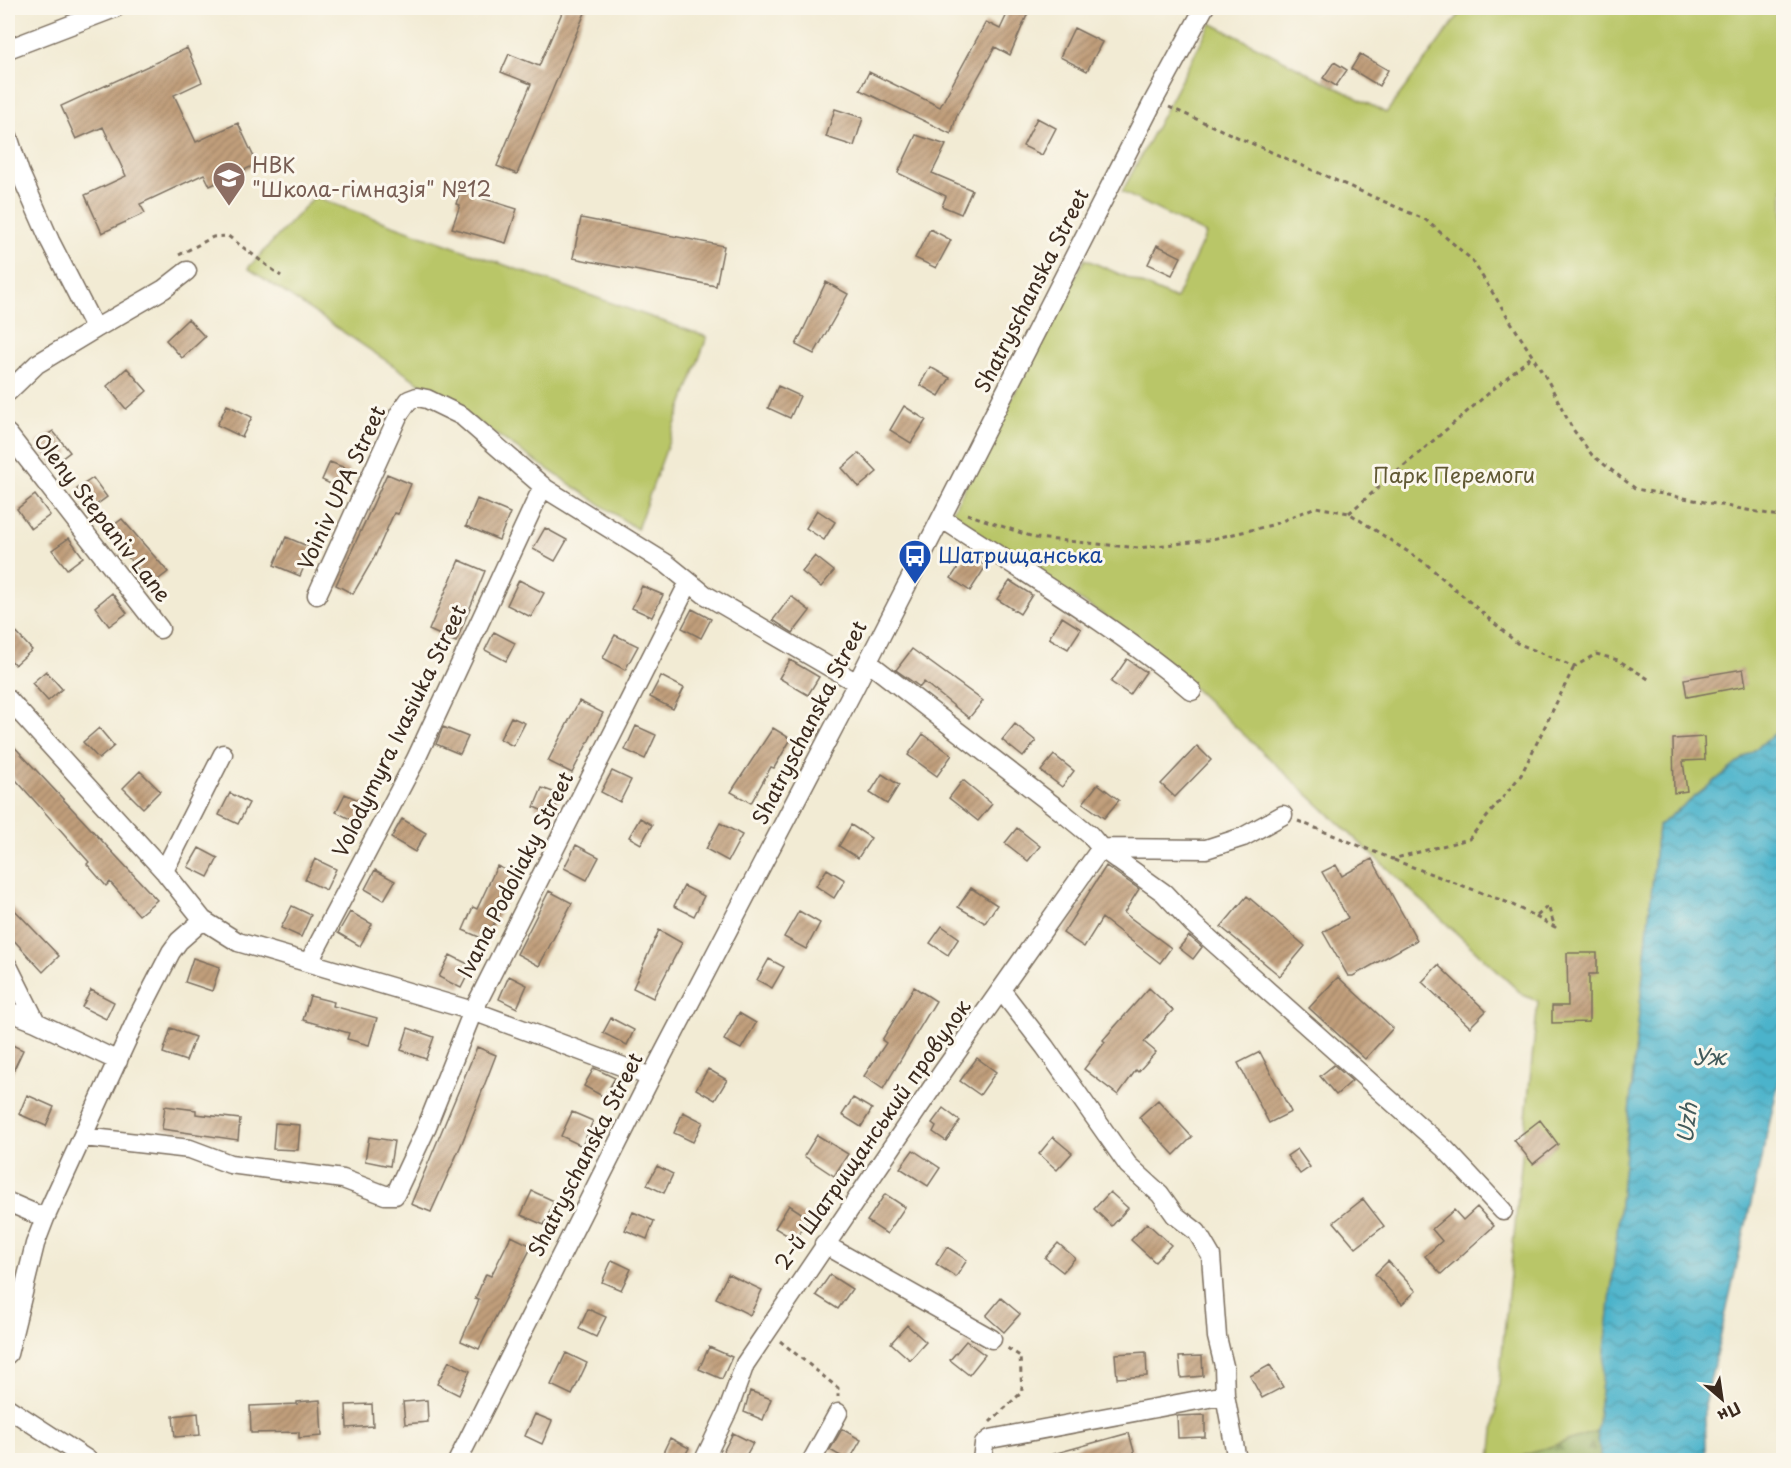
<svg xmlns="http://www.w3.org/2000/svg" width="1791" height="1468" font-family="'Playpen Sans',sans-serif">
	<style>
		.green { fill: #b9c668; stroke: #7a7843; stroke-width: 1.5 }
		.forest { fill: url(#forest-firs); stroke: #666a3d; stroke-width: 1.5 }
		.water { fill: url(#water-waves); stroke: #446e74; stroke-width: 1.5 }
		.building { fill: url(#building-hatch) }
		.lines { fill: none; stroke-linecap: round; stroke-linejoin: round }
		.minor-casing { stroke: #7b6e5e; stroke-width: 21 }
		.path { stroke: #7b6e5e; stroke-width: 3; stroke-dasharray: 4.5 4.5; stroke-linecap: butt }
		.minor { stroke: #fff; stroke-width: 18 }
		.labels { text-anchor: middle; stroke-width: 6; stroke-linejoin: round; paint-order: stroke }
		.education-label { font-size: 21px; fill: #785e54; stroke: #fbf7ec; text-anchor: start }
		.street-label { font-size: 21px; fill: #3b2a1e; stroke: #fbf7ec }
		.park-label { font-size: 21px; fill: #615934; stroke: #fbf7ec }
		.transit-label { font-size: 21px; fill: #164399; stroke: #fbf7ec; text-anchor: start }
		.water-label { font-size: 22px; font-style: italic; fill: #415a5b; stroke: #fbf7ec }
	</style>
	<defs>
		<pattern id="forest-firs" width="22" height="20" patternUnits="userSpaceOnUse" patternTransform="scale(1.5)"><rect width="22" height="20" fill="#92ab5c"/><path d="M5 1l3.5 6h-7zM16 11l3.5 6h-7z" fill="#788b4b"/></pattern>
		<pattern id="water-waves" width="16" height="10" patternUnits="userSpaceOnUse" patternTransform="scale(1.5)"><rect width="16" height="10" fill="#4cb3cb"/><path d="M0 5q4-4 8 0t8 0" fill="none" stroke="#4092a4"/></pattern>
		<pattern id="building-hatch" width="6" height="6" patternUnits="userSpaceOnUse" patternTransform="scale(1.5)"><rect width="6" height="6" fill="#c19f7c"/><path d="M-1 1l2-2M0 6l6-6M5 7l2-2" fill="none" stroke="#9e8265"/></pattern>
	</defs>
	<rect width="100%" height="100%" fill="#fbf7ec"/>
	<filter id="ink" filterUnits="userSpaceOnUse"><feTurbulence type="fractalNoise" baseFrequency=".0167" numOctaves="2"/><feDisplacementMap in="SourceGraphic" scale="12" xChannelSelector="R" yChannelSelector="G"/><feConvolveMatrix kernelMatrix="1 2 1 2 8 2 1 2 1" color-interpolation-filters="sRGB"/></filter>
	<filter id="wash" filterUnits="userSpaceOnUse"><feTurbulence type="fractalNoise" baseFrequency=".008" numOctaves="4" result="noise"/><feDisplacementMap in="SourceGraphic" scale="24" xChannelSelector="R" yChannelSelector="G"/><feGaussianBlur stdDeviation="1.35" result="paint"/><feColorMatrix in="noise" values="0 0 0 0 0 0 0 0 0 0 0 0 0 0 0 0 0 1.4 0 .05"/><feComposite in="paint" operator="in"/></filter>
	<g filter="url(#wash)">
		<rect width="100%" height="100%" fill="#f2ebd4"/>
		<path class="green" d="M1464 8H1783V714L1778 731 1658 826 1597 1431 1511 1460H1491L1538 1001 1523 995 1139 637 949 518 1085 259 1176 299 1206 234 1122 192 1211 23 1386 113Z
			M314 197 707 337 637 529 248 268Z"/>
		<path class="forest" d="M1597 1431 1601 1460H1511Z"/>
		<path class="water" d="M1783 714V1064L1705 1403V1460H1601L1597 1431 1658 826 1778 731Z"/>
		<g id="blocks">
			<path class="building" d="M564 8H587L517 174 497 166 531 84 501 72 509 54 539 66Z
				M1010 8H1030L1010 55 995 47 957 115 951 134 860 90 869 72 940 107 986 22 1000 29Z
				M1074 28 1102 42 1087 71 1060 57Z
				M187 48 202 82 174 95 196 142 238 123 257 164 210 186 204 174 140 204 145 213 102 233 85 195 126 176 103 127 76 139 61 106Z
				M1360 54 1388 70 1379 86 1351 69Z
				M1334 62 1347 70 1336 86 1323 78Z
				M835 109 863 118 854 146 826 137Z
				M1037 118 1056 128 1042 155 1023 146Z
				M916 135 946 145 932 173 972 190 961 214 942 206 946 196 898 173Z
				M462 185 474 189 472 195 517 209 506 243 452 228 460 205 456 204Z
				M581 218 724 246 716 286 573 258Z
				M930 229 951 240 936 268 915 258Z
				M1157 245 1181 257 1172 275 1148 264Z
				M826 282 848 294 814 354 796 345Z
				M188 319 205 337 182 358 166 340Z
				M930 367 950 378 939 396 920 385Z
				M127 368 147 391 126 409 107 386Z
				M778 386 800 396 790 418 768 408Z
				M227 405 252 417 242 437 217 425Z
				M904 406 926 420 911 443 890 430Z
				M53 431 70 452 53 465 36 443Z
				M859 453 877 472 859 487 842 468Z
				M330 462 350 470 341 489 322 480Z
				M387 474 411 484 398 514 394 513 375 556 353 594 336 585Z
				M93 478 107 497 92 508 77 489Z
				M35 495 50 515 31 529 17 509Z
				M477 499 510 513 499 540 466 526Z
				M817 510 835 522 824 540 806 528Z
				M122 519 168 572 151 585 106 531Z
				M545 528 567 540 555 561 533 549Z
				M286 537 312 548 300 576 274 565Z
				M69 538 83 557 67 569 52 550Z
				M967 554 986 566 970 591 951 578Z
				M815 556 834 571 821 587 802 572Z
				M459 560 485 571 456 642 429 630Z
				M519 580 544 593 531 617 507 605Z
				M1010 581 1032 595 1020 614 997 599Z
				M642 586 663 595 652 617 632 608Z
				M112 593 127 613 109 626 95 607Z
				M791 596 810 611 793 633 773 620Z
				M692 609 711 619 701 638 682 628Z
				M1062 617 1081 629 1068 649 1049 638Z
				M14 630 32 650 15 665 8 657V636Z
				M494 632 515 643 506 661 485 650Z
				M615 635 638 646 625 670 603 658Z
				M912 649 983 701 969 718 924 682 920 687 896 670Z
				M1127 659 1146 672 1130 695 1111 682Z
				M790 660 819 677 808 695 779 678Z
				M1743 669 1746 686 1687 697 1684 679Z
				M46 671 62 689 48 701 32 683Z
				M661 676 684 688 673 709 650 697Z
				M579 701 603 713 572 773 548 761Z
				M511 717 525 723 513 746 500 739Z
				M1015 724 1036 741 1023 757 1002 740Z
				M636 726 656 735 645 759 625 750Z
				M443 727 468 737 460 754 436 744Z
				M99 728 114 746 99 759 83 742Z
				M773 728 791 739 774 768 771 767 751 803 731 792Z
				M923 734 952 755 937 776 908 755Z
				M1704 737 1705 760 1683 761 1687 791 1674 793 1673 739Z
				M8 740 157 900 139 915 110 882 106 886 87 864 89 862 8 771Z
				M1197 746 1211 760 1175 797 1161 784Z
				M1054 755 1074 771 1062 787 1041 771Z
				M140 771 160 791 143 808 123 788Z
				M612 771 631 780 620 802 601 792Z
				M882 774 899 785 887 804 870 793Z
				M963 780 992 804 978 821 949 798Z
				M1098 784 1119 800 1104 818 1083 803Z
				M542 788 561 795 552 815 534 807Z
				M230 793 249 803 238 824 219 815Z
				M345 794 365 803 356 822 336 812Z
				M640 818 652 825 641 844 629 837Z
				M402 819 426 833 415 852 391 838Z
				M720 823 742 835 728 861 706 849Z
				M851 825 871 838 858 858 839 846Z
				M1017 828 1040 846 1028 861 1005 843Z
				M576 845 599 857 587 880 564 868Z
				M199 848 218 858 208 877 188 867Z
				M315 859 336 869 326 890 305 880Z
				M1372 859 1417 940 1353 976H1348L1323 932 1348 918 1322 872 1336 865 1342 876Z
				M497 866 518 876 486 940 463 930 473 907 477 909Z
				M1106 866 1139 889 1124 913 1171 948 1160 963 1102 918 1084 947 1063 933Z
				M827 869 845 880 834 898 816 886Z
				M375 870 395 881 384 900 365 889Z
				M684 886 704 896 694 916 674 906Z
				M971 888 997 905 985 923 958 907Z
				M549 891 572 903 539 966 517 954Z
				M1247 896 1305 946 1280 976 1221 927Z
				M8 903 59 956 43 972 8 934Z
				M292 906 311 915 301 937 281 928Z
				M799 911 820 923 806 949 784 937Z
				M350 912 372 924 360 946 338 933Z
				M942 926 959 938 948 955 930 943Z
				M659 930 682 943 653 998 633 988Z
				M1189 936 1202 947 1193 959 1179 948Z
				M1567 953H1597V974H1589V1022L1552 1023V1006H1568Z
				M450 955 472 966 461 988 439 977Z
				M193 958 220 967 212 991 185 982Z
				M769 959 784 967 772 988 757 980Z
				M1438 965 1486 1011 1470 1027 1422 982Z
				M509 976 527 985 517 1008 499 999Z
				M1338 977 1393 1028 1365 1059 1309 1008Z
				M914 987 936 1001 883 1089 864 1076 886 1043 882 1040Z
				M1149 988 1173 1010 1144 1042 1156 1052 1138 1072 1136 1070 1118 1095 1084 1069 1105 1042 1103 1040Z
				M91 990 114 1002 106 1019 82 1007Z
				M310 996 334 1002 333 1006 377 1018 369 1045 347 1039 349 1033 303 1020Z
				M739 1013 756 1023 741 1049 724 1040Z
				M611 1018 634 1030 627 1045 603 1033Z
				M171 1028 195 1037 186 1061 163 1053Z
				M408 1028 434 1037 426 1059 401 1050Z
				M8 1043 23 1050 8 1082Z
				M477 1047 496 1055 462 1143 431 1212 411 1204Z
				M1260 1052 1291 1112 1269 1123 1238 1063Z
				M977 1058 996 1072 980 1095 960 1081Z
				M1334 1065 1352 1081 1336 1095 1320 1076Z
				M594 1068 615 1078 604 1097 584 1086Z
				M708 1069 727 1080 715 1100 696 1089Z
				M27 1095 54 1107 46 1126 19 1114Z
				M853 1098 872 1109 861 1127 842 1115Z
				M1158 1100 1192 1137 1174 1155 1139 1117Z
				M165 1106 196 1110V1114L240 1119 238 1140 162 1129Z
				M943 1108 960 1121 946 1141 933 1132 936 1126 932 1123Z
				M572 1112 593 1121 582 1146 561 1136Z
				M683 1112 703 1122 693 1142 674 1133Z
				M1540 1120 1558 1144 1533 1164 1514 1140Z
				M275 1123 300 1125 298 1150 273 1149Z
				M817 1135 848 1154 834 1176 804 1156Z
				M369 1137 394 1141 390 1166 365 1161Z
				M1053 1137 1072 1153 1057 1170 1039 1154Z
				M1297 1149 1310 1167 1300 1174 1287 1156Z
				M913 1150 940 1168 928 1186 900 1168Z
				M657 1166 673 1174 664 1193 647 1185Z
				M532 1191 554 1201 544 1225 521 1215Z
				M1110 1192 1128 1208 1112 1226 1094 1209Z
				M885 1194 905 1207 887 1234 867 1221Z
				M1363 1199 1384 1226 1356 1248 1334 1222Z
				M789 1205 809 1218 795 1240 775 1228Z
				M1477 1207 1494 1226 1441 1274 1425 1256 1442 1241 1432 1229 1454 1210 1463 1220Z
				M633 1212 654 1221 647 1239 625 1230Z
				M1147 1223 1171 1245 1155 1262 1131 1240Z
				M511 1236 532 1246 479 1349 461 1341 479 1300 475 1299 486 1274 491 1276Z
				M1058 1243 1075 1258 1063 1272 1045 1258Z
				M947 1247 967 1260 956 1277 936 1264Z
				M612 1260 631 1269 621 1290 602 1282Z
				M1388 1261 1416 1291 1402 1304 1375 1274Z
				M728 1274 762 1290 750 1315 716 1298Z
				M830 1275 852 1289 838 1309 816 1295Z
				M1001 1298 1020 1314 1004 1332 986 1316Z
				M588 1309 606 1317 596 1337 579 1329Z
				M907 1325 926 1342 910 1360 891 1343Z
				M966 1341 985 1355 969 1375 950 1360Z
				M709 1347 732 1357 722 1379 699 1369Z
				M1146 1352 1147 1376 1117 1378 1115 1354Z
				M566 1353 587 1363 572 1395 551 1385Z
				M1202 1356 1203 1376 1181 1378 1179 1357Z
				M449 1361 470 1371 459 1395 437 1384Z
				M1270 1365 1283 1387 1262 1398 1250 1376Z
				M750 1391 771 1399 763 1420 744 1412Z
				M320 1400 322 1436 299 1438V1432L251 1433 250 1406 297 1404V1402Z
				M427 1400 428 1422 405 1424 403 1402Z
				M372 1404 373 1426 347 1428 346 1405Z
				M198 1413 200 1435 175 1437 173 1416Z
				M535 1414 552 1421 542 1444 525 1436Z
				M1205 1415V1437L1178 1438 1177 1416Z
				M842 1429 861 1440 849 1461 830 1450Z
				M733 1433 753 1443 743 1461H735L722 1454Z
				M1129 1433 1135 1455 1113 1461H1047L1046 1456Z
				M670 1438 689 1448 682 1461H659Z"/>
		</g>
	</g>
	<g filter="url(#ink)">
		<use href="#blocks" fill-opacity="0" stroke="#7b6e5e" stroke-width="1.5"/>
		<g class="lines">
			<g class="minor-casing">
				<path id="minor" d="M8 49 115 8
					M8 136 20 173 50 241 95 329 37 364 8 392
					M95 329 164 289 187 271
					M8 434 160 629
					M941 518C1026 574 1115 626 1192 691
					M317 595 399 414 409 400 417 397 427 399 462 416 546 489 667 564 704 594 857 683
					M868 662 1062 812 1090 835 1101 848 1164 893 1193 924 1445 1149 1503 1211
					M8 699 164 871 203 920 238 942 473 1011 651 1077
					M164 871 223 754
					M309 962 416 759 543 486
					M8 966 36 1022 118 1061
					M8 1011 36 1022
					M84 1137 190 1149 230 1164 343 1179 385 1195H395L425 1131 473 1011 688 584
					M8 1202 45 1218
					M824 1244 992 1339
					M8 1354 35 1244 45 1218 137 1018 171 952 179 941 203 920
					M1225 1395 1237 1460
					M8 1408 88 1460
					M458 1460 651 1077 856 685 1154 100 1204 8
					M704 1460 729 1408 745 1364 942 1073 1101 848 1206 849 1243 837 1283 815
					M812 1460 838 1413
					M982 1460 984 1444 990 1439 1225 1395 1224 1366 1217 1337 1211 1256 1197 1232 1175 1215 1160 1194 1128 1165 1045 1047 1001 990"/>
			</g>
			<path class="path" d="M1169 107 1426 220 1472 260 1548 381 1572 428 1592 455 1636 489 1784 517
				M179 255 213 237 228 236 281 276
				M1349 513 1532 356
				M967 514 1036 538 1139 548 1208 540 1272 525 1316 507 1349 513 1425 563 1517 643 1574 667 1596 654 1618 660 1650 680
				M1298 821 1392 859 1469 839 1521 775 1574 667
				M1394 860 1509 903 1555 927 1548 906 1536 917
				M780 1341 838 1388V1397
				M990 1422 1022 1392 1020 1356 1004 1346"/>
			<use href="#minor" class="minor"/>
		</g>
	</g>
	<defs>
		<g id="school-pin" transform="scale(1.725)"><path d="M0 17L-7.5 6A9.5 9.5 0 1 1 7.5 6Z" fill="#8d6e63" stroke="#fbf7ec"/><path d="M0-5L7-2L0 1L-7-2ZM-4 1L0 2.5L4 1V4Q0 6-4 4Z" fill="#fff"/></g>
		<g id="bus-pin" transform="scale(1.725)"><path d="M0 17L-7.5 6A9.5 9.5 0 1 1 7.5 6Z" fill="#1a4fb4" stroke="#fbf7ec"/><path d="M-5-6H5V4H4V6H2V4H-2V6H-4V4H-5ZM-3.5-4V0h7V-4ZM-3.5 1.2v1.5H-2V1.2ZM2 1.2v1.5H3.5V1.2Z" fill="#fff"/></g>
	</defs>
	<g fill-rule="evenodd">
		<use href="#school-pin" x="229" y="178"/>
		<use href="#bus-pin" x="915" y="556"/>
	</g>
	<g class="labels">
		<g class="education-label">
			<text x="252" y="173">НВК<tspan x="252" dy="24">"Школа-гімназія" №12</tspan></text>
		</g>
		<g class="street-label">
			<text transform="translate(1032 291) rotate(-63)" y="7">Shatryschanska Street</text>
			<text transform="translate(342 488) rotate(-65)" y="7">Voiniv UPA Street</text>
			<text transform="translate(102 518) rotate(52)" y="7">Oleny Stepaniv Lane</text>
			<text transform="translate(810 723) rotate(-63)" y="7">Shatryschanska Street</text>
			<text transform="translate(400 731) rotate(-64)" y="7">Volodymyra Ivasiuka Street</text>
			<text transform="translate(516 875) rotate(-63)" y="7">Ivana Podoliaky Street</text>
			<text transform="translate(873 1135) rotate(-55)" y="7">2-й Шатрищанський провулок</text>
			<text transform="translate(586 1155) rotate(-63)" y="7">Shatryschanska Street</text>
		</g>
		<g class="park-label">
			<text x="1454" y="483">Парк Перемоги</text>
		</g>
		<g class="transit-label">
			<text x="938" y="563">Шатрищанська</text>
		</g>
		<g class="water-label">
			<text x="1709" y="1065">Уж</text>
			<text transform="translate(1687 1123) rotate(-83)" y="8">Uzh</text>
		</g>
	</g>
	<rect width="1791" height="1468" fill="none" stroke="#fbf7ec" stroke-width="30"/>
	<g transform="translate(1722 1399) rotate(151)" stroke="#fbf7ec" stroke-width="4.5" paint-order="stroke">
	<path d="M0-4.5L10 22L0 15L-10 22Z" fill="#3b2a1e"/>
	<text y="-9" font-size="16" font-weight="bold" text-anchor="middle" fill="#3b2a1e">Пн</text>
	</g>
</svg>
